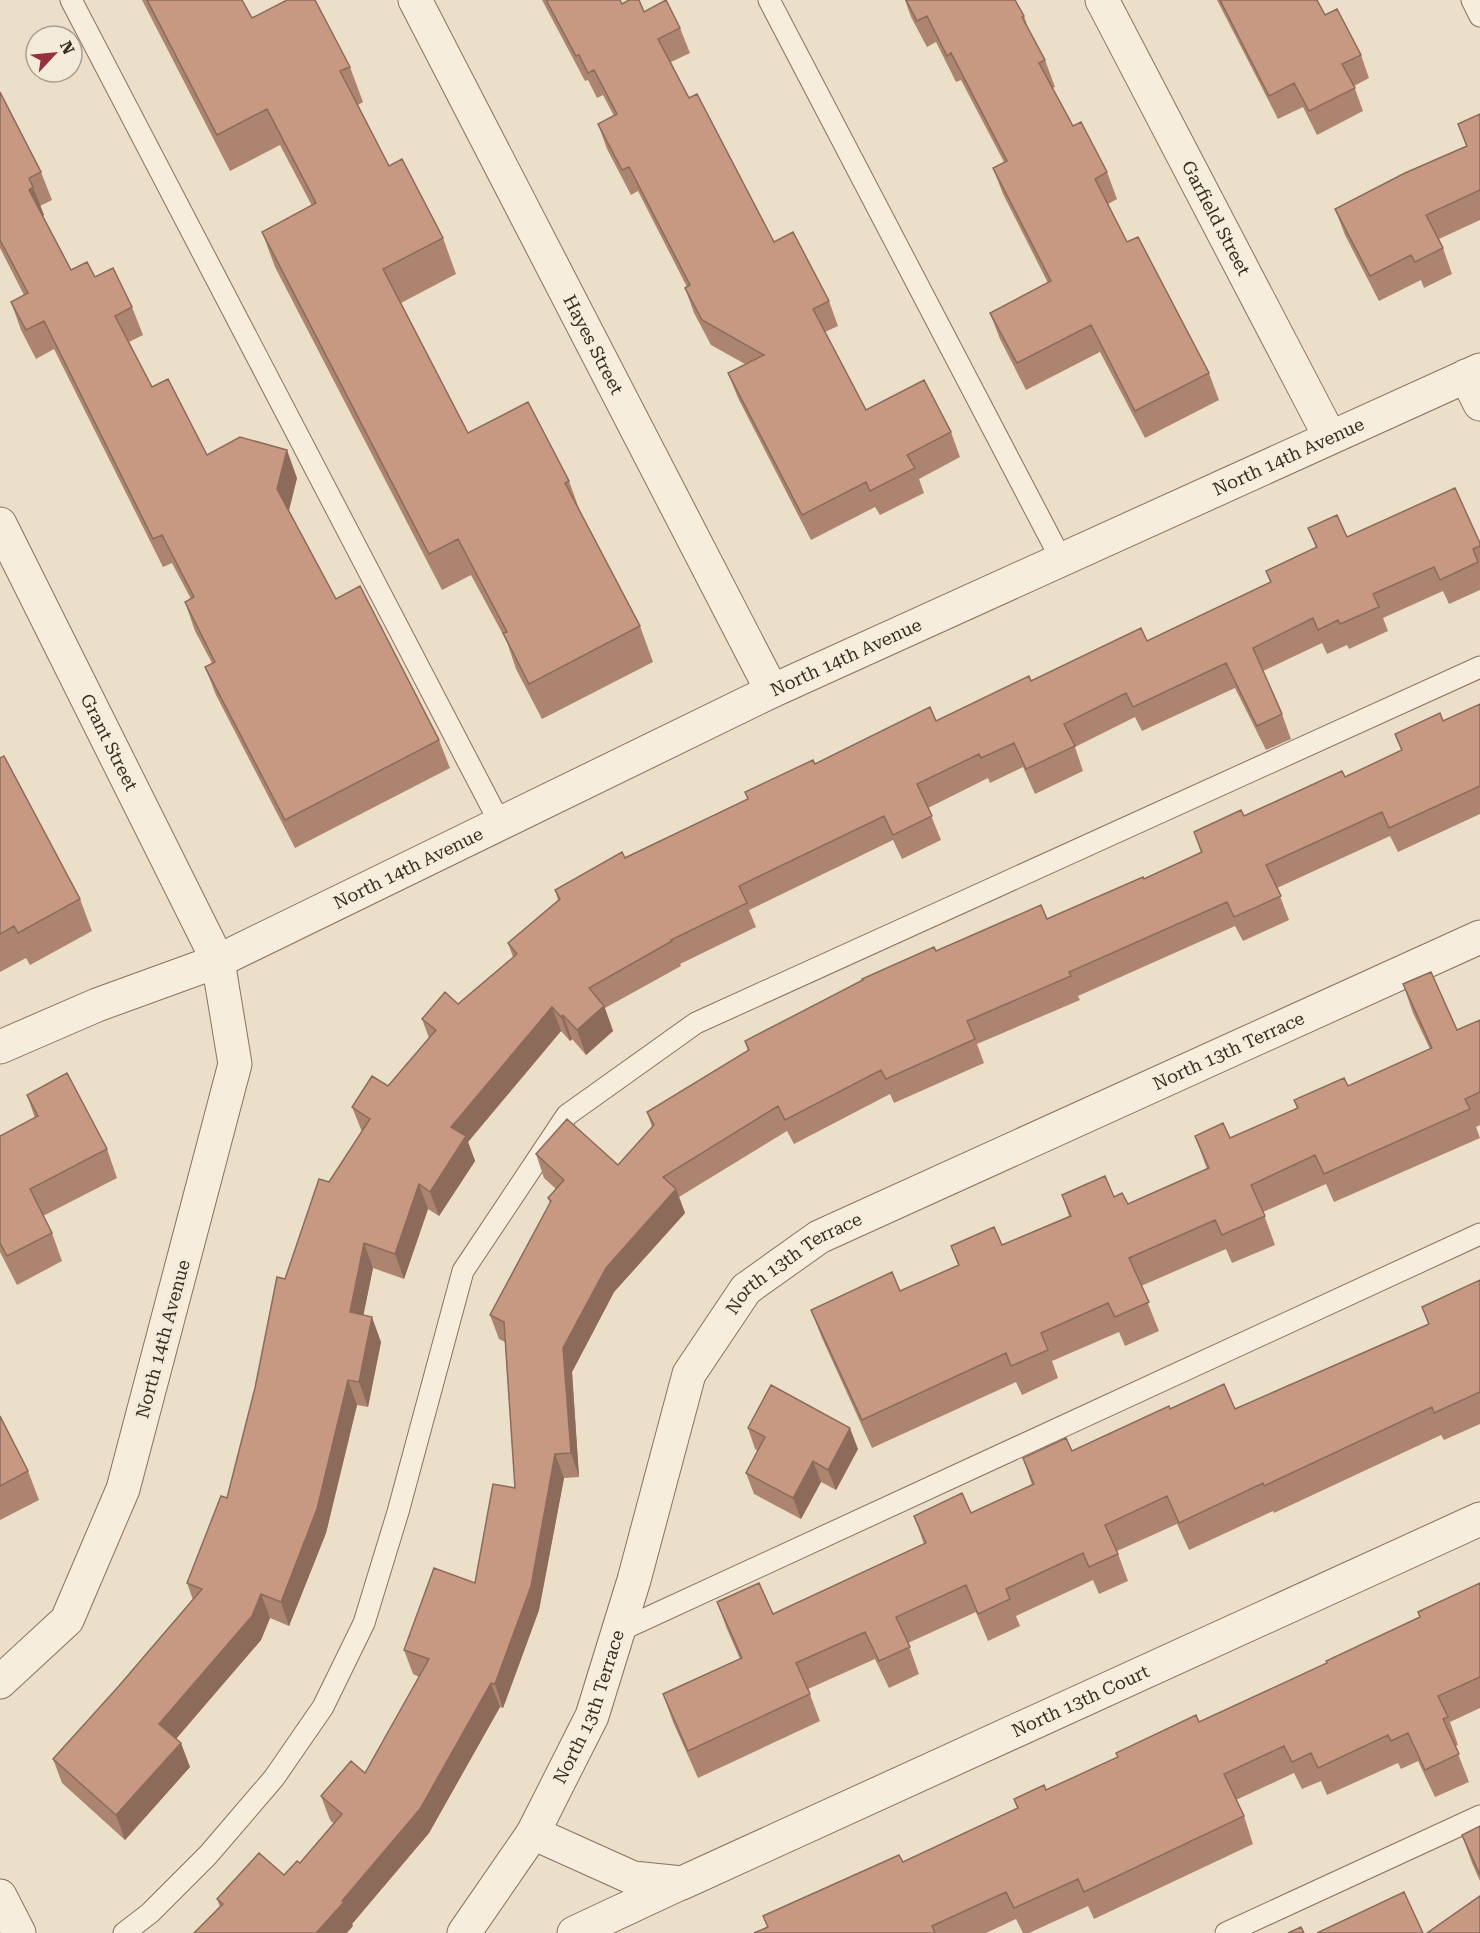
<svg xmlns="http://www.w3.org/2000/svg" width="1480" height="1933" font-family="'Roboto Serif',serif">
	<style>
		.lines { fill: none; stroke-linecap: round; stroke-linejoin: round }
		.lane-casing { stroke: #88715f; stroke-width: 23 }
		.street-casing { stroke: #88715f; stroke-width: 35 }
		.lane { stroke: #f7eddc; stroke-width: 21 }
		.street { stroke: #f7eddc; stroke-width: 33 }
		.wall { fill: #ac8470 }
		.shaded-wall { fill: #8c6b5b }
		.building { fill: #c89982; stroke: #8c6b5b; stroke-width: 1.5 }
		.labels { text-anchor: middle; stroke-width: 6; stroke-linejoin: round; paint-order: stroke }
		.street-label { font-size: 18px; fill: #392b21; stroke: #f4ead9 }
	</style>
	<rect width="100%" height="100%" fill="#ecdfc9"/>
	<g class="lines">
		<g class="lane-casing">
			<path id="lane" d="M71 0 500 823
				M769 0 1061 559
				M1472 0 1480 16
				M619 1631 1480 1234
				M124 1933 150 1913 208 1855 274 1778 323 1707 364 1623 398 1512 463 1271 567 1115 696 1023 1480 667
				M1226 1933 1480 1816"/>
		</g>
		<g class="street-casing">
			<g id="street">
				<path id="s1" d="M415 0 772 691"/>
				<path id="s2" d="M1102 0 1330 437"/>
				<path d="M1466 376 1480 404"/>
				<path id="s3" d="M0 524 218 961 235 1064 123 1489 67 1620 0 1682"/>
				<path id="s4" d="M0 1047 97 1005 218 961 772 691 1480 370"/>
				<path id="s5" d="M533 1833 633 1878 682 1883 1480 1519"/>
				<path d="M0 1896 19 1933"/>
				<path id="s6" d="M464 1933 533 1833 592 1716 634 1580 689 1374 746 1289 819 1237 1480 937"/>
				<path d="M574 1933 681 1883"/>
			</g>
		</g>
		<use href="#lane" class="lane"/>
		<use href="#street" class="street"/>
	</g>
	<path class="wall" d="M142 0H242L252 18 350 67 363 102 358 105 389 166 443 238 456 274 401 303 468 433 569 481 582 517 640 626 653 662 542 719 516 669 507 642 471 575 442 590 275 267 262 232 312 206 280 145 230 171Z
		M542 0H620L622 4 644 12 680 28 690 53 671 62 689 98 774 242 829 301 838 326 825 332 866 410 951 432 960 457 919 479 924 493 880 515 875 507 811 540 738 398 728 373 745 364 711 345 694 313 685 288 687 287 638 191 631 195 607 149 598 124 614 116 603 95 597 98 588 80 585 81Z
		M905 0H1015L1024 16 1029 31 1045 60 1055 87 1052 88 1073 126 1107 172 1117 199 1108 204 1127 242 1209 373 1219 400 1145 438 1100 352 1026 390 1000 339 990 313 1048 283 1003 194 993 168 1004 162 961 80 956 82 936 42 927 47 911 17Z
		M1217 0H1317L1325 15 1361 55 1369 78 1354 86 1363 111 1317 135 1303 107 1278 119Z
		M0 92 41 172 52 200 40 206 44 215 42 216 71 270 95 277 132 307 143 335 129 342 152 387 207 455 297 478 289 511 336 599 439 740 450 768 295 848 216 695 205 667 212 663 195 631 185 602 191 599 172 563 163 567 54 349 36 359 21 330 11 302 24 295 0 248Z
		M1480 114V220L1439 239 1443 248 1452 274 1424 288 1421 280 1379 301 1345 235 1335 209 1466 146 1458 124Z
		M1308 528 1347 537 1480 543V590L1449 604 1443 591 1383 618 1388 631 1349 649 1347 645 1327 654 1322 643 1263 671 1282 714 1291 739 1266 750 1235 688 1142 731 1135 717 1075 747 1083 771 1035 794 1023 767 990 783 988 778 928 808 941 840 902 859 893 840 749 910 756 927 680 964 681 966 605 1008 613 1031 586 1055 572 1039 570 1041 561 1031 468 1142 475 1161 439 1216 428 1209 404 1279 373 1268 363 1315 381 1342 368 1407 357 1405 326 1533 289 1626 270 1618 261 1640 176 1739 190 1767 125 1840 62 1783 53 1759 118 1687 193 1600 187 1583 227 1498 285 1279 329 1182 362 1132 352 1107 388 1086 429 1038 422 1019 458 1004 513 957 508 943 558 900 555 890 748 799 745 792 815 764 936 721 1031 681 1147 641 1270 582 1266 571 1316 548Z
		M1480 704V814L1398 852 1390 836 1277 888 1289 920 1243 941 1235 926 1078 996 1080 1000 977 1044 984 1063 894 1103 890 1094 794 1144 787 1131 679 1197 685 1213 614 1292 572 1372 579 1477 564 1478 539 1610 503 1708 500 1707 429 1833 352 1924 353 1926 220 1907 217 1899 284 1875 300 1863 334 1824 330 1820 321 1796 365 1773 419 1677 413 1674 404 1650 475 1583 515 1488 505 1342 499 1339 490 1315 550 1203 548 1198 556 1189 544 1178 536 1154 618 1165 652 1127 647 1112 748 1051 745 1041 936 951 1047 919 1144 879 1201 853 1194 832 1244 816 1345 777 1401 750 1395 734 1443 721Z
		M0 758 80 899 92 931 30 965 26 958 0 972Z
		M1403 984 1457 1030 1480 1020V1125L1476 1127 1480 1138 1334 1202 1326 1184 1263 1212 1275 1245 1232 1263 1226 1249 1141 1286 1159 1331 1125 1346 1119 1332 1052 1361 1058 1378 1022 1395 1016 1382 872 1448 822 1338 811 1310 900 1291 958 1265 951 1246 1002 1245 1069 1216 1062 1195 1114 1197 1128 1204 1207 1169 1195 1136 1230 1138 1297 1109 1294 1100 1348 1086 1430 1049 1413 1013Z
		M27 1095 107 1149 117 1178 43 1216 52 1233 62 1261 17 1285 0 1252V1136L35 1118Z
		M1480 1280V1424L1444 1440 1441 1435 1274 1513 1273 1511 1189 1550 1177 1524 1117 1551 1128 1581 1099 1594 1093 1580 1016 1616 1020 1626 988 1641 976 1612 908 1643 919 1674 889 1688 875 1659 808 1689 820 1721 698 1778 673 1722 663 1694 740 1659 727 1629 717 1602 773 1614 924 1544 914 1516 971 1513 1032 1485 1023 1458 1072 1451 1170 1409H1235L1428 1324 1422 1307Z
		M0 1416 28 1471 39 1500 0 1520Z
		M748 1428 858 1449 836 1490 821 1482 801 1519 754 1494 746 1473 758 1451 755 1449Z
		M1480 1583V1708L1450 1722 1458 1745 1455 1746 1469 1782 1435 1797 1418 1761 1401 1769 1398 1763 1327 1795 1321 1781 1302 1789 1294 1773 1236 1800 1244 1816 1253 1844 1094 1919 1088 1906 1029 1933H1023L1016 1919 986 1933H754L767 1927 763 1916 903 1862 1017 1808 1014 1799 1046 1790 1199 1722 1327 1663 1419 1617Z
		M1480 1826V1881L1472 1863 1462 1835Z"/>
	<path class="shaded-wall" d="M33 187 44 215 39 218 29 190Z
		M287 450 297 478 287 517 277 489Z
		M604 1006 613 1031 586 1055 577 1030Z
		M552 1007 561 1031 468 1142 475 1161 439 1216 430 1192 451 1127Z
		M563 1015 572 1039 570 1041 561 1017Z
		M419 1184 428 1209 404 1279 395 1254Z
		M676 1189 685 1213 614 1292 572 1372 579 1477 571 1453 563 1348 606 1268Z
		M364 1243 373 1268 359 1337 350 1312Z
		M372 1317 381 1342 368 1407 359 1382Z
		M348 1380 357 1405 326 1533 289 1626 281 1602Z
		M850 1428 858 1449 836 1490 828 1470Z
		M555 1454 564 1478 539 1610 503 1708 495 1684Z
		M813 1461 821 1482 801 1519 793 1498Z
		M261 1594 270 1618 261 1640 168 1748 159 1724Z
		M491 1683 500 1707 429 1833 352 1924 353 1926 347 1933H316L342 1901Z
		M181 1743 190 1767 125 1840 116 1815Z"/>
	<path class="building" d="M147 0H242L252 18 287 0H315L350 67 340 71 389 166 402 159 443 238 383 269 468 433 528 402 569 481 565 483 640 626 529 684 503 633 507 632 458 539 429 554 262 232 316 203 267 109 217 135Z
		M546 0H620L622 4 629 0H639L644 12 666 0 680 28 658 39 689 98 697 94 774 242 793 232 829 301 813 309 866 410 924 380 951 432 907 455 915 468 870 491 866 482 802 515 728 373 764 355 702 320 685 288 690 285 629 167 622 170 598 124 617 114 594 70 588 73 579 55 576 56Z
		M906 0H1015L1024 16 1022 17 1045 60 1039 63 1073 126 1081 122 1107 172 1095 179 1127 242 1138 237 1209 373 1135 411 1091 325 1017 363 990 313 1051 281 993 168 1007 161 951 53 947 56 927 16 917 21Z
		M1220 0H1317L1325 15 1337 9 1361 55 1342 64 1355 88 1309 111 1294 83 1269 96Z
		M0 92 41 172 29 178 33 187 29 190 71 270 87 262 95 277 113 268 132 307 115 316 152 387 168 379 207 455 240 437 287 450 277 489 336 599 360 586 439 740 285 820 205 667 215 662 185 602 194 597 162 535 153 539 44 321 26 330 11 302 28 293 0 240Z
		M1480 114V190L1426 215 1443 248 1415 262 1411 255 1370 276 1335 209 1405 173 1467 146 1458 124Z
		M1455 488 1480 543V546L1473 549 1478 562 1440 580 1434 567 1373 594 1379 607 1340 624 1338 620 1318 630 1313 618 1253 648 1282 714 1257 726 1226 663 1133 707 1126 693 1064 724 1075 746 1026 769 1014 743 981 758 979 754 917 784 932 816 893 835 884 816 739 886 747 903 671 940 672 941 589 988 604 1006 577 1030 563 1015 561 1017 552 1007 451 1127 466 1136 430 1192 419 1184 395 1254 364 1243 350 1312 372 1317 359 1382 348 1380 317 1509 281 1602 261 1594 252 1616 159 1724 181 1743 116 1815 53 1759 118 1687 202 1589 187 1583 221 1496 227 1498 255 1388 277 1277 285 1279 319 1179 329 1182 370 1119 352 1107 372 1076 388 1086 436 1030 422 1019 445 992 458 1004 517 954 508 943 560 899 555 890 622 852 625 858 748 799 745 792 813 760 815 764 930 707 936 721 1029 676 1031 681 1141 628 1147 641 1271 582 1266 571 1317 547 1308 528 1337 515 1347 537Z
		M1480 704V786L1389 828 1382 812 1266 865 1281 896 1234 917 1227 902 1069 972 1071 976 967 1021 975 1039 886 1079 881 1070 785 1120 778 1106 663 1177 676 1189 606 1268 563 1348 571 1453 555 1454 531 1586 495 1684 491 1683 420 1809 342 1901 344 1902 316 1933H194L223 1904 217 1899 259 1853 284 1875 297 1861 300 1863 342 1814 321 1796 351 1761 365 1773 429 1659 404 1650 434 1568 475 1583 493 1484 515 1488 504 1322 490 1315 551 1201 548 1198 564 1180 536 1154 567 1119 618 1165 654 1125 647 1112 749 1050 745 1041 863 980 862 979 934 947 936 951 1041 905 1047 919 1143 877 1144 879 1202 852 1194 832 1241 810 1244 816 1342 771 1345 777 1402 750 1395 734 1440 713 1443 721Z
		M4 756 80 899 18 933 14 926 0 934V758Z
		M1431 972 1457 1030 1480 1020V1092L1465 1099 1470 1109 1324 1174 1315 1155 1251 1185 1265 1216 1222 1235 1215 1220 1129 1258 1149 1302 1115 1317 1108 1303 1041 1333 1048 1350 1011 1366 1006 1353 862 1420 811 1310 892 1272 900 1291 959 1265 951 1246 994 1227 1002 1245 1071 1216 1062 1195 1105 1176 1114 1197 1122 1193 1128 1204 1209 1168 1195 1136 1223 1123 1230 1138 1298 1108 1294 1100 1344 1078 1348 1086 1432 1048 1403 984Z
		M67 1073 107 1149 30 1189 52 1233 7 1256 0 1243V1136L38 1116 27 1095Z
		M1480 1280V1392L1434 1413 1432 1407 1264 1486 1263 1483 1179 1523 1167 1496 1105 1525 1118 1554 1089 1567 1083 1553 1006 1589 1010 1599 978 1614 966 1585 896 1617 910 1647 879 1661 865 1632 796 1663 810 1694 688 1751 663 1694 742 1658 717 1602 759 1583 773 1614 926 1543 914 1516 962 1493 971 1513 1034 1484 1023 1458 1066 1438 1072 1451 1169 1406 1170 1409 1224 1384 1235 1409 1429 1324 1422 1307Z
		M771 1385 850 1428 828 1470 813 1461 793 1498 746 1473 765 1437 748 1428Z
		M0 1416 28 1471 0 1486Z
		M1480 1583V1677L1438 1696 1448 1717 1443 1719 1459 1754 1425 1770 1408 1733 1391 1741 1388 1735 1318 1768 1311 1753 1292 1762 1284 1746 1224 1774 1244 1816 1084 1892 1078 1879 1014 1908 1006 1892 932 1926 935 1933H754L768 1927 763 1916 899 1855 903 1862 1018 1808 1014 1799 1044 1785 1046 1790 1118 1757 1116 1753 1196 1715 1199 1722 1327 1663 1326 1661 1420 1617 1418 1612Z
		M1480 1826V1875L1462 1835Z
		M1404 1892 1423 1933H1317Z
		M1480 1896V1933H1427Z
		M1301 1927 1304 1933H1288Z"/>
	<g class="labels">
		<g class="street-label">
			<text dy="6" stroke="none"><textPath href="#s2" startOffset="246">Garfield Street</textPath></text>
			<text dy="6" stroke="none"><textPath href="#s1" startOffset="388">Hayes Street</textPath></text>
			<text dy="6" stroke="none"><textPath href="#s4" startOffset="1418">North 14th Avenue</textPath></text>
			<text dy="6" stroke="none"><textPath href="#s4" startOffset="932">North 14th Avenue</textPath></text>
			<text dy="6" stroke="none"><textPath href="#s3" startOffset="244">Grant Street</textPath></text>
			<text dy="6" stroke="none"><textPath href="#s4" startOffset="446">North 14th Avenue</textPath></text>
			<text dy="6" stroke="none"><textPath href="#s6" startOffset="1250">North 13th Terrace</textPath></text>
			<text dy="6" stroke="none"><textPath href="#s6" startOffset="764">North 13th Terrace</textPath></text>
			<text transform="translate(163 1339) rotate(-75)" y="6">North 14th Avenue</text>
			<text dy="6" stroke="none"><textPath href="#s5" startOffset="597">North 13th Court</textPath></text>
			<text dy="6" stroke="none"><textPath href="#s6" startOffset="260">North 13th Terrace</textPath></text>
		</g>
	</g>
	<g transform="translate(54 54) rotate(64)"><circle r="28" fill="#f4ead9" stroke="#a99e8f" stroke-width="1.5"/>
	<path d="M0-4.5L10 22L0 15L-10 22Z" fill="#93323c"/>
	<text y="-9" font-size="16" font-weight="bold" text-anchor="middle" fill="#392b21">N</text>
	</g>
</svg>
